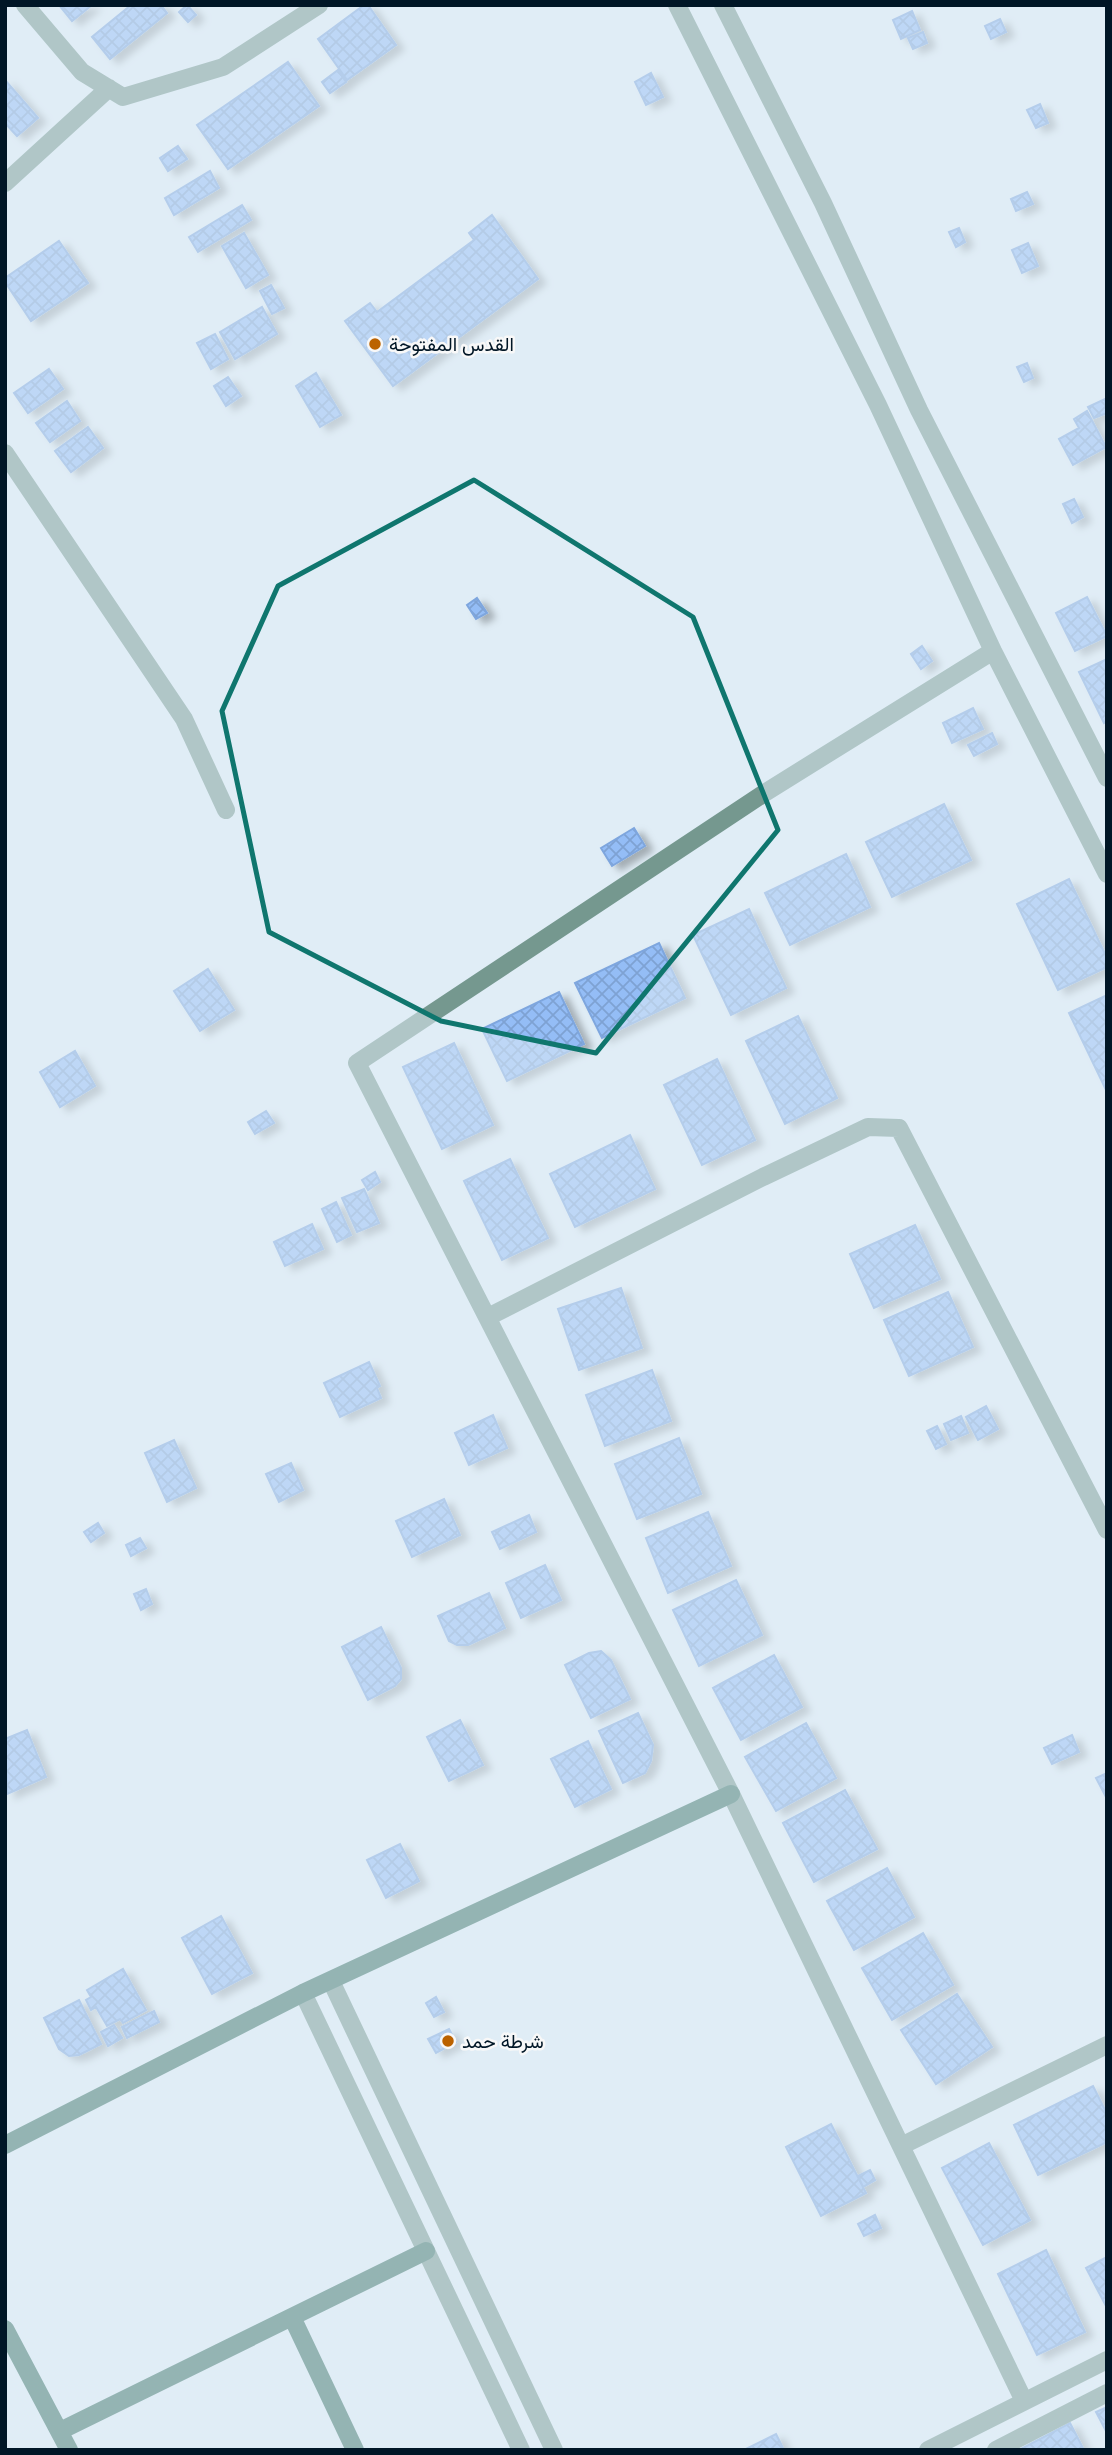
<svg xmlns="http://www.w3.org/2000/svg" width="1112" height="2455" font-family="Lora,Vazirmatn,serif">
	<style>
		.building { fill: url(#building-cross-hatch); stroke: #7ea6de; stroke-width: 2; filter: url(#shadow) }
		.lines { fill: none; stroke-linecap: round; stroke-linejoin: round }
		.street { stroke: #75988f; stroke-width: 18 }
		.secondary { stroke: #387063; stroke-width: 18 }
		.marked { fill: none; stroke: #0f766e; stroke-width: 5; stroke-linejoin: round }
		.poi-dot { fill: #bb6200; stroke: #f8f8f8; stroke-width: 2.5 }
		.labels { text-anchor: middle; stroke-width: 5; stroke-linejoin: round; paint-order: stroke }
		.poi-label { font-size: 19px; fill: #001626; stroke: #f8f8f8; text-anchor: start }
	</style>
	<defs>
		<pattern id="building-cross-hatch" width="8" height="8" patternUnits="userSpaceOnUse" patternTransform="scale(1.75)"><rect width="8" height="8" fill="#94bdf6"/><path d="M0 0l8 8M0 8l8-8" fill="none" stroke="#7ea2d3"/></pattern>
		<filter id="shadow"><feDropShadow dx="8" dy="4.5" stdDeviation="3.5" flood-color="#0004"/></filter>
	</defs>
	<rect width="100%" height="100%" fill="#e0edf6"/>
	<path class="building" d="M59 5H92L72 21Z
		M131 5H161L167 13 110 59 92 37Z
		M187 5 196 15 188 22 179 12Z
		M364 5H368L396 45 347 80 318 39Z
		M912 11 920 30 901 39 893 20Z
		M1000 19 1006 32 991 39 985 26Z
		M923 32 927 43 913 49 908 38Z
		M288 62 319 106 228 169 197 125Z
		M338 70 346 82 330 93 322 82Z
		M651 73 663 97 646 105 635 82Z
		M5 80 38 118 17 136 5 123Z
		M1040 104 1048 123 1036 128 1027 110Z
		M178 146 187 159 168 171 160 158Z
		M210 171 219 188 174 215 165 198Z
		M1027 192 1033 204 1016 211 1011 199Z
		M242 205 251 220 198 252 189 237Z
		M492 215 538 279 393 386 345 321 370 303 377 312 474 240 469 233Z
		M959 228 965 242 956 247 949 232Z
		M244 233 268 275 246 288 222 246Z
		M59 241 88 283 31 321 5 282V278Z
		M1028 243 1038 266 1022 273 1012 250Z
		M271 285 284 308 272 314 260 291Z
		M262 307 277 334 235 359 220 332Z
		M215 334 228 359 211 369 197 343Z
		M1027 363 1033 378 1024 382 1017 367Z
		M49 369 63 389 28 413 14 393Z
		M316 373 341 415 320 427 296 386Z
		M228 377 241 396 226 406 214 386Z
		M1105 399 1107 413 1094 418 1088 407Z
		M67 401 80 421 50 442 36 423Z
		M1087 411 1106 447 1073 465 1059 439 1079 428 1074 419Z
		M88 427 103 448 71 472 55 451Z
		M1074 499 1083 517 1072 523 1063 504Z
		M1087 597 1107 636 1075 651 1056 613Z
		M477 598 487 613 476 619 467 605Z
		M922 646 932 661 921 669 911 654Z
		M1107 659V721L1104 723 1079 672Z
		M973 708 983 729 952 743 943 723Z
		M992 733 997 744 974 756 968 745Z
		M944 804 971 860 892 897 866 842Z
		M634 828 645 846 612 866 601 848Z
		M846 854 870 907 790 945 765 893Z
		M1069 879 1107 958V967L1058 990 1017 904Z
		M749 909 786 988 731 1015 693 935Z
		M659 943 685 998 602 1038 575 983Z
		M208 969 234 1010 200 1031 174 991Z
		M559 992 584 1044 507 1081 482 1029Z
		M1107 995V1092L1069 1013Z
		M798 1016 837 1098 785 1124 746 1041Z
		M454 1043 493 1125 442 1149 403 1067Z
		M75 1051 95 1086 60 1107 40 1072Z
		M717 1059 755 1140 702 1165 664 1085Z
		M266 1111 274 1123 255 1134 248 1122Z
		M630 1135 655 1189 575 1227 550 1174Z
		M510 1159 548 1238 502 1260 464 1181Z
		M375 1172 380 1182 368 1190 362 1180Z
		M364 1189 379 1223 357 1232 342 1198Z
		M336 1202 351 1235 337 1242 322 1209Z
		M312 1224 323 1249 285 1266 274 1242Z
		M915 1225 940 1279 874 1308 850 1254Z
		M621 1288 642 1348 579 1370 558 1309Z
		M948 1292 973 1347 909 1376 884 1320Z
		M369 1362 380 1386 377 1388 381 1398 340 1417 324 1383Z
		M652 1370 671 1421 605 1446 586 1395Z
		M986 1406 998 1429 978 1440 966 1417Z
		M493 1415 507 1448 469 1465 455 1433Z
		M961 1416 968 1433 951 1440 944 1424Z
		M937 1426 946 1444 936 1449 927 1431Z
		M679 1438 701 1494 637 1519 615 1464Z
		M174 1440 196 1488 167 1502 145 1453Z
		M291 1463 303 1490 279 1502 266 1474Z
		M444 1499 460 1535 412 1557 396 1521Z
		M708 1512 731 1566 668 1593 646 1538Z
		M529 1515 536 1532 500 1549 492 1532Z
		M98 1523 104 1533 91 1542 84 1532Z
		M140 1538 146 1548 131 1556 126 1545Z
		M545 1565 561 1600 521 1618 506 1583Z
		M736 1580 762 1635 699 1666 673 1610Z
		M146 1589 152 1604 141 1610 134 1594Z
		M489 1593 505 1628 468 1645H457L449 1641 438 1616Z
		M381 1627 401 1668V1679L395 1686 368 1700 342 1647Z
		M601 1651 611 1660 630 1699 591 1718 565 1665 589 1653Z
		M774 1655 802 1707 741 1740 713 1688Z
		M638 1713 653 1745 651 1761 645 1773 623 1783 599 1731Z
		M460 1720 483 1765 449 1781 427 1737Z
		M806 1723 836 1778 776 1811 745 1757Z
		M27 1730 46 1777 7 1794 5 1739Z
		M1072 1735 1079 1752 1052 1764 1044 1748Z
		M588 1741 611 1789 575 1807 551 1759Z
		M1107 1773V1799L1096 1778Z
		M845 1790 877 1849 814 1882 783 1823Z
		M400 1844 419 1881 386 1898 367 1860Z
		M887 1868 914 1917 854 1950 827 1901Z
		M221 1916 252 1973 212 1994 182 1938Z
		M923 1933 953 1985 892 2020 862 1968Z
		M123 1969 146 2010 123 2023 120 2019 107 2026 96 2007 91 2010 86 2000 91 1997 87 1990Z
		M957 1994 992 2047 936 2084 901 2030Z
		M436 1997 444 2012 434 2017 426 2003Z
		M79 2000 101 2044 79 2055 69 2056 59 2049 44 2018Z
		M154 2011 159 2022 127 2038 122 2027Z
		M114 2025 122 2038 108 2046 101 2032Z
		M449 2029 456 2042 436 2053 428 2039Z
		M1093 2086 1107 2114V2142L1038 2175 1014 2125Z
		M831 2124 866 2193 821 2216 786 2147Z
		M989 2143 1030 2220 983 2245 942 2168Z
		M870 2170 875 2180 863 2187 858 2176Z
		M875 2215 881 2228 864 2236 858 2224Z
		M1046 2250 1085 2332 1037 2355 998 2274Z
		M1107 2257V2308L1086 2268Z
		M1107 2407V2433L1096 2412Z
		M1070 2423 1084 2450H1019Z
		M776 2434 784 2450H744Z"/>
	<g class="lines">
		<path class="street" d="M25 5 82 72 123 97 223 67 319 5
			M677 5 878 405 993 651 1107 874
			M723 5 823 203 919 410 1107 778
			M5 183 109 88
			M5 453 184 719 226 810
			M993 651 766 792 357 1063 731 1794 1024 2401
			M488 1317 763 1177 868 1127 899 1128 1107 1530
			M331 1981 554 2450
			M303 1993 521 2450
			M901 2146 1107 2045
			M928 2450 1107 2360
			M996 2450 1107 2393"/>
		<path class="secondary" d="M5 2145 303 1993 731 1794
			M292 2317 355 2450
			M5 2329 69 2450
			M60 2431 426 2251"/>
	</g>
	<path d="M0 0H1112V2455H0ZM474 480 693 617 778 830 596 1053 441 1021 269 932 222 711 278 586Z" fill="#e0edf6" fill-opacity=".55" fill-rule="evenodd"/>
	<path class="marked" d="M474 480 693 617 778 830 596 1053 441 1021 269 932 222 711 278 586Z"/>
	<g class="poi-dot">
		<circle cx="375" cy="344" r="7"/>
		<circle cx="448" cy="2041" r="7"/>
	</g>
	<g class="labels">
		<g class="poi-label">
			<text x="389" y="351">القدس المفتوحة</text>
			<text x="462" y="2048">شرطة حمد</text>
		</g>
	</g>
	<rect width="1112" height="2455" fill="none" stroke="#001626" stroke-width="14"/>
</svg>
